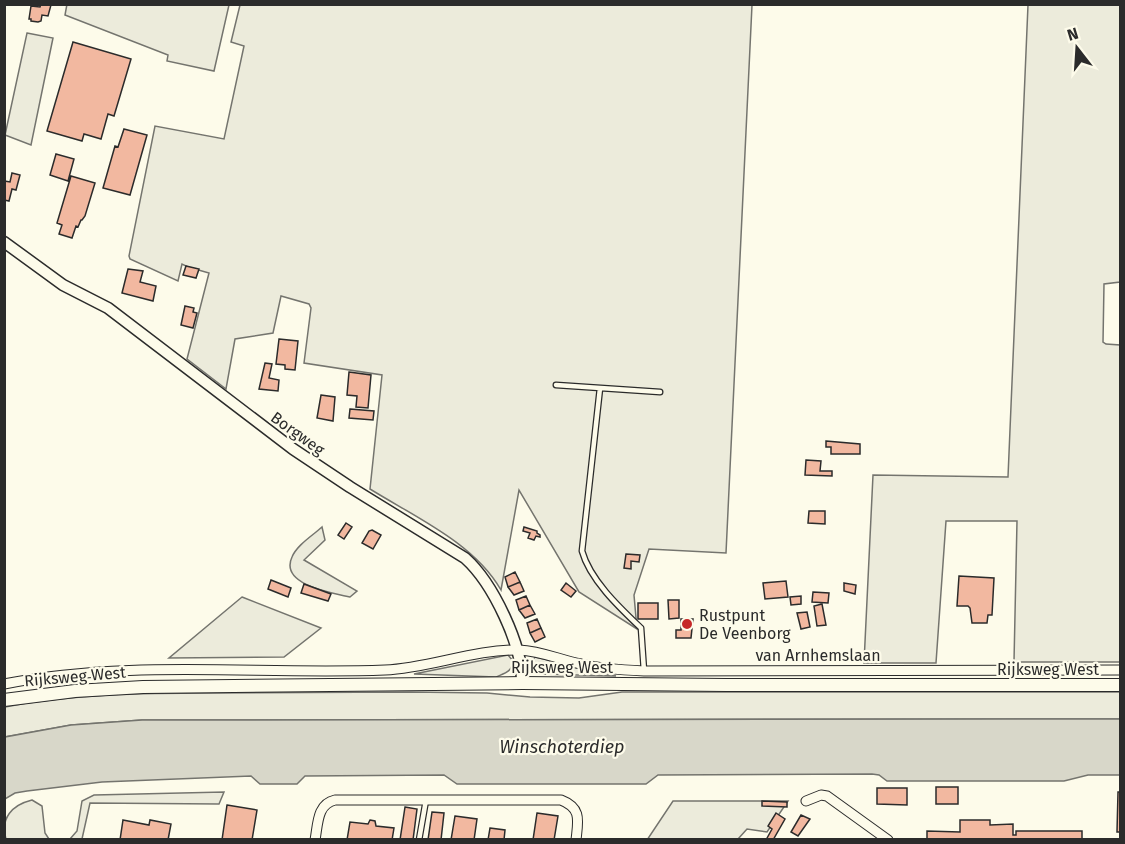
<svg xmlns="http://www.w3.org/2000/svg" width="1125" height="844" font-family="'Fira Sans',sans-serif">
	<style>
		.green { fill: #ecebdb; stroke: #74746e; stroke-width: 1.5 }
		.water { fill: #d8d7c9; stroke: #74746e; stroke-width: 1.5 }
		.building { fill: #f2b8a0; stroke: #2b2b2b; stroke-width: 1.5 }
		.lines { fill: none; stroke-linecap: round; stroke-linejoin: round }
		.service-casing { stroke: #2b2b2b; stroke-width: 7 }
		.minor-casing { stroke: #2b2b2b; stroke-width: 11 }
		.tertiary-casing { stroke: #2b2b2b; stroke-width: 13 }
		.secondary-casing { stroke: #2b2b2b; stroke-width: 14 }
		.service { stroke: #fdfbea; stroke-width: 4.5 }
		.minor { stroke: #fdfbea; stroke-width: 9 }
		.tertiary { stroke: #fdfbea; stroke-width: 10 }
		.secondary { stroke: #fdfbea; stroke-width: 12 }
		.poi-dot { fill: #c62828; stroke: #fdfbea; stroke-width: 2 }
		.labels { text-anchor: middle; stroke-width: 4.5; stroke-linejoin: round; paint-order: stroke }
		.street-label { font-size: 16px; fill: #2b2b2b; stroke: #fdfbea }
		.poi-label { font-size: 16px; fill: #2b2b2b; stroke: #fdfbea; text-anchor: start }
		.water-label { font-size: 18px; font-style: italic; fill: #2b2b2b; stroke: #fdfbea }
	</style>
	<rect width="100%" height="100%" fill="#fdfbea"/>
	<path class="green" d="M67 4H229V5L214 71 167 61 168 55 65 15Z
		M240 5H752L726 553 649 549 634 595 637 629 579 592 519 490 501 590C474 543 415 517 370 489L382 375 304 363 311 308 309 304 281 296 273 333 235 339 226 389 187 359 209 273 188 267 182 264 178 281 130 259 129 256 155 126 224 139 244 46 231 42Z
		M1028 5H1120V282L1104 284 1103 342 1106 344 1120 345V662H1014L1017 521H946L936 663H864L873 475 1008 477Z
		M27 33 53 38 31 145 5 135Z
		M322 527 325 540 304 560 357 591 350 597C333 593 279 585 292 557 297 545 312 536 322 527Z
		M242 597 321 628 284 657 169 658Z
		M508 655 513 661C512 672 505 673 496 677L414 674Z
		M535 657 616 676 537 674 532 670 531 663Z
		M410 692 487 693 530 697 579 698 622 692H1120V719L142 720 71 725 5 737V707C74 694 143 693 214 693 279 693 344 692 410 692Z
		M224 792 219 804 90 803 82 839H70L77 831 82 801 94 795Z
		M32 800 42 806 45 833 49 839H6C0 818 12 805 32 800Z
		M673 801H788L767 832 747 829 738 839 647 840Z"/>
	<path class="water" d="M1120 719V775H1088L1064 781H887L879 775 872 774 658 775 646 784H457L444 775 305 776 297 784H260L251 776 102 782 27 791 15 793 5 799V737L71 725 142 720Z"/>
	<path class="building" d="M41 4 51 5 48 16 42 15 41 21 38 22 31 21V19H29L31 6 40 7Z
		M73 42 131 59 114 116 108 114 101 139 84 134 82 141 47 131Z
		M124 129 147 135 130 195 103 188 115 146 118 147Z
		M56 154 74 159 68 181 50 175Z
		M12 173 20 175 16 190 12 189 9 201 4 200V181L10 182Z
		M71 176 95 183 85 216 82 220H81L78 227 76 226 72 238 59 234 62 225 57 223Z
		M186 266 199 269 196 278 183 275Z
		M128 269 143 271 140 282 156 286 153 301 122 293Z
		M185 306 194 308 193 312 197 313 193 328 181 325Z
		M279 339 298 341 295 370 285 369V365L276 364Z
		M265 363 272 364 269 378 279 380 278 391 259 389Z
		M349 372 371 375 368 408 356 407 357 396 347 395Z
		M321 395 335 397 333 421 317 418Z
		M350 409 374 411 373 420 349 418Z
		M826 441 860 444V454H831V447H826Z
		M806 460 821 461 820 471H832V476L805 475Z
		M809 511H825V524L808 523Z
		M346 523 352 527 344 539 338 535Z
		M524 527 537 531V533L540 535V537L536 536 534 540 528 538 530 533 523 531Z
		M372 530 381 535 373 549 362 543 369 531Z
		M626 554 640 555 639 562 631 561V569L624 568Z
		M515 572 520 582 508 587 505 577Z
		M959 576 994 578 992 615H988L987 623H972L970 608 968 606H957Z
		M271 580 291 588 288 597 268 589Z
		M786 581 788 597 765 599 763 583Z
		M520 582 524 591 514 595 508 587Z
		M566 583 576 591 571 597 561 590Z
		M844 583 856 585 855 594 844 591Z
		M304 584 331 594 328 601 301 593Z
		M813 592 829 593 828 603 812 602Z
		M526 596 530 605 519 610 516 600Z
		M801 596V604L791 605 790 597Z
		M668 600H679V618L669 619Z
		M638 603H658V619H638Z
		M822 604 826 625 817 626 814 606Z
		M530 605 535 614 525 618 519 610Z
		M807 612 810 627 801 629 797 613Z
		M537 619 541 628 530 633 527 623Z
		M681 619H693L691 638H676V630H681Z
		M541 628 545 637 535 642 530 633Z
		M936 787H958V804H936Z
		M877 788H907V805L877 804Z
		M1118 792H1120V832H1117Z
		M762 801 787 802V807L762 806Z
		M227 805 257 810 252 840H222Z
		M405 807 417 809 413 840H400Z
		M432 812 444 813 441 840H428Z
		M537 813 558 816 554 840H533Z
		M776 813 785 819 773 840H766L772 829 768 826Z
		M801 815 810 819 798 836 791 832Z
		M455 816 477 819 474 840H451Z
		M123 820 149 825 150 820 171 824 168 840H120Z
		M370 820 375 821 376 826 394 828 392 840H347L350 822 368 824Z
		M960 820H990V825L1013 824V835H1016V831H1082V840H927V831L960 832Z
		M490 828 505 830 504 840H488Z"/>
	<g class="lines">
		<g class="service-casing">
			<path id="service" d="M556 385 660 392
				M600 388 582 551C590 580 620 608 641 628L644 671
				M419 840 426 800"/>
		</g>
		<g class="minor-casing">
			<path id="minor" d="M4 684C129 659 259 675 385 670 430 668 474 649 519 650 542 651 560 660 581 664 602 669 623 670 644 671L1120 670
				M806 801 821 795 827 796 888 840
				M315 840C318 824 317 804 335 800H561C582 808 578 821 576 840"/>
		</g>
		<g class="tertiary-casing">
			<path id="tertiary" d="M4 242 63 285 108 308 293 449 350 487 465 558C493 583 523 646 522 683"/>
		</g>
		<g class="secondary-casing">
			<path id="secondary" d="M4 700 75 691 143 687 522 683 726 685H1120"/>
		</g>
		<use href="#service" class="service"/>
		<use href="#minor" class="minor"/>
		<use href="#tertiary" class="tertiary"/>
		<use href="#secondary" class="secondary"/>
	</g>
	<circle class="poi-dot" cx="687" cy="624" r="6"/>
	<g class="labels">
		<g class="street-label">
			<text transform="translate(298 433) rotate(36)" y="6">Borgweg</text>
			<text x="818" y="661">van Arnhemslaan</text>
			<text x="562" y="673">Rijksweg West</text>
			<text x="1048" y="675">Rijksweg West</text>
			<text transform="translate(75 676) rotate(-5)" y="6">Rijksweg West</text>
		</g>
		<g class="poi-label">
			<text x="699" y="621">Rustpunt<tspan x="699" dy="18">De Veenborg</tspan></text>
		</g>
		<g class="water-label">
			<text x="562" y="753">Winschoterdiep</text>
		</g>
	</g>
	<rect width="1125" height="844" fill="none" stroke="#2b2b2b" stroke-width="12"/>
	<g transform="translate(1077 48) rotate(343)" stroke="#fdfbea" stroke-width="4.5" paint-order="stroke">
	<path d="M0-4.5L10 22L0 15L-10 22Z" fill="#2b2b2b"/>
	<text y="-9" font-size="16" font-weight="bold" text-anchor="middle" fill="#2b2b2b">N</text>
	</g>
</svg>
